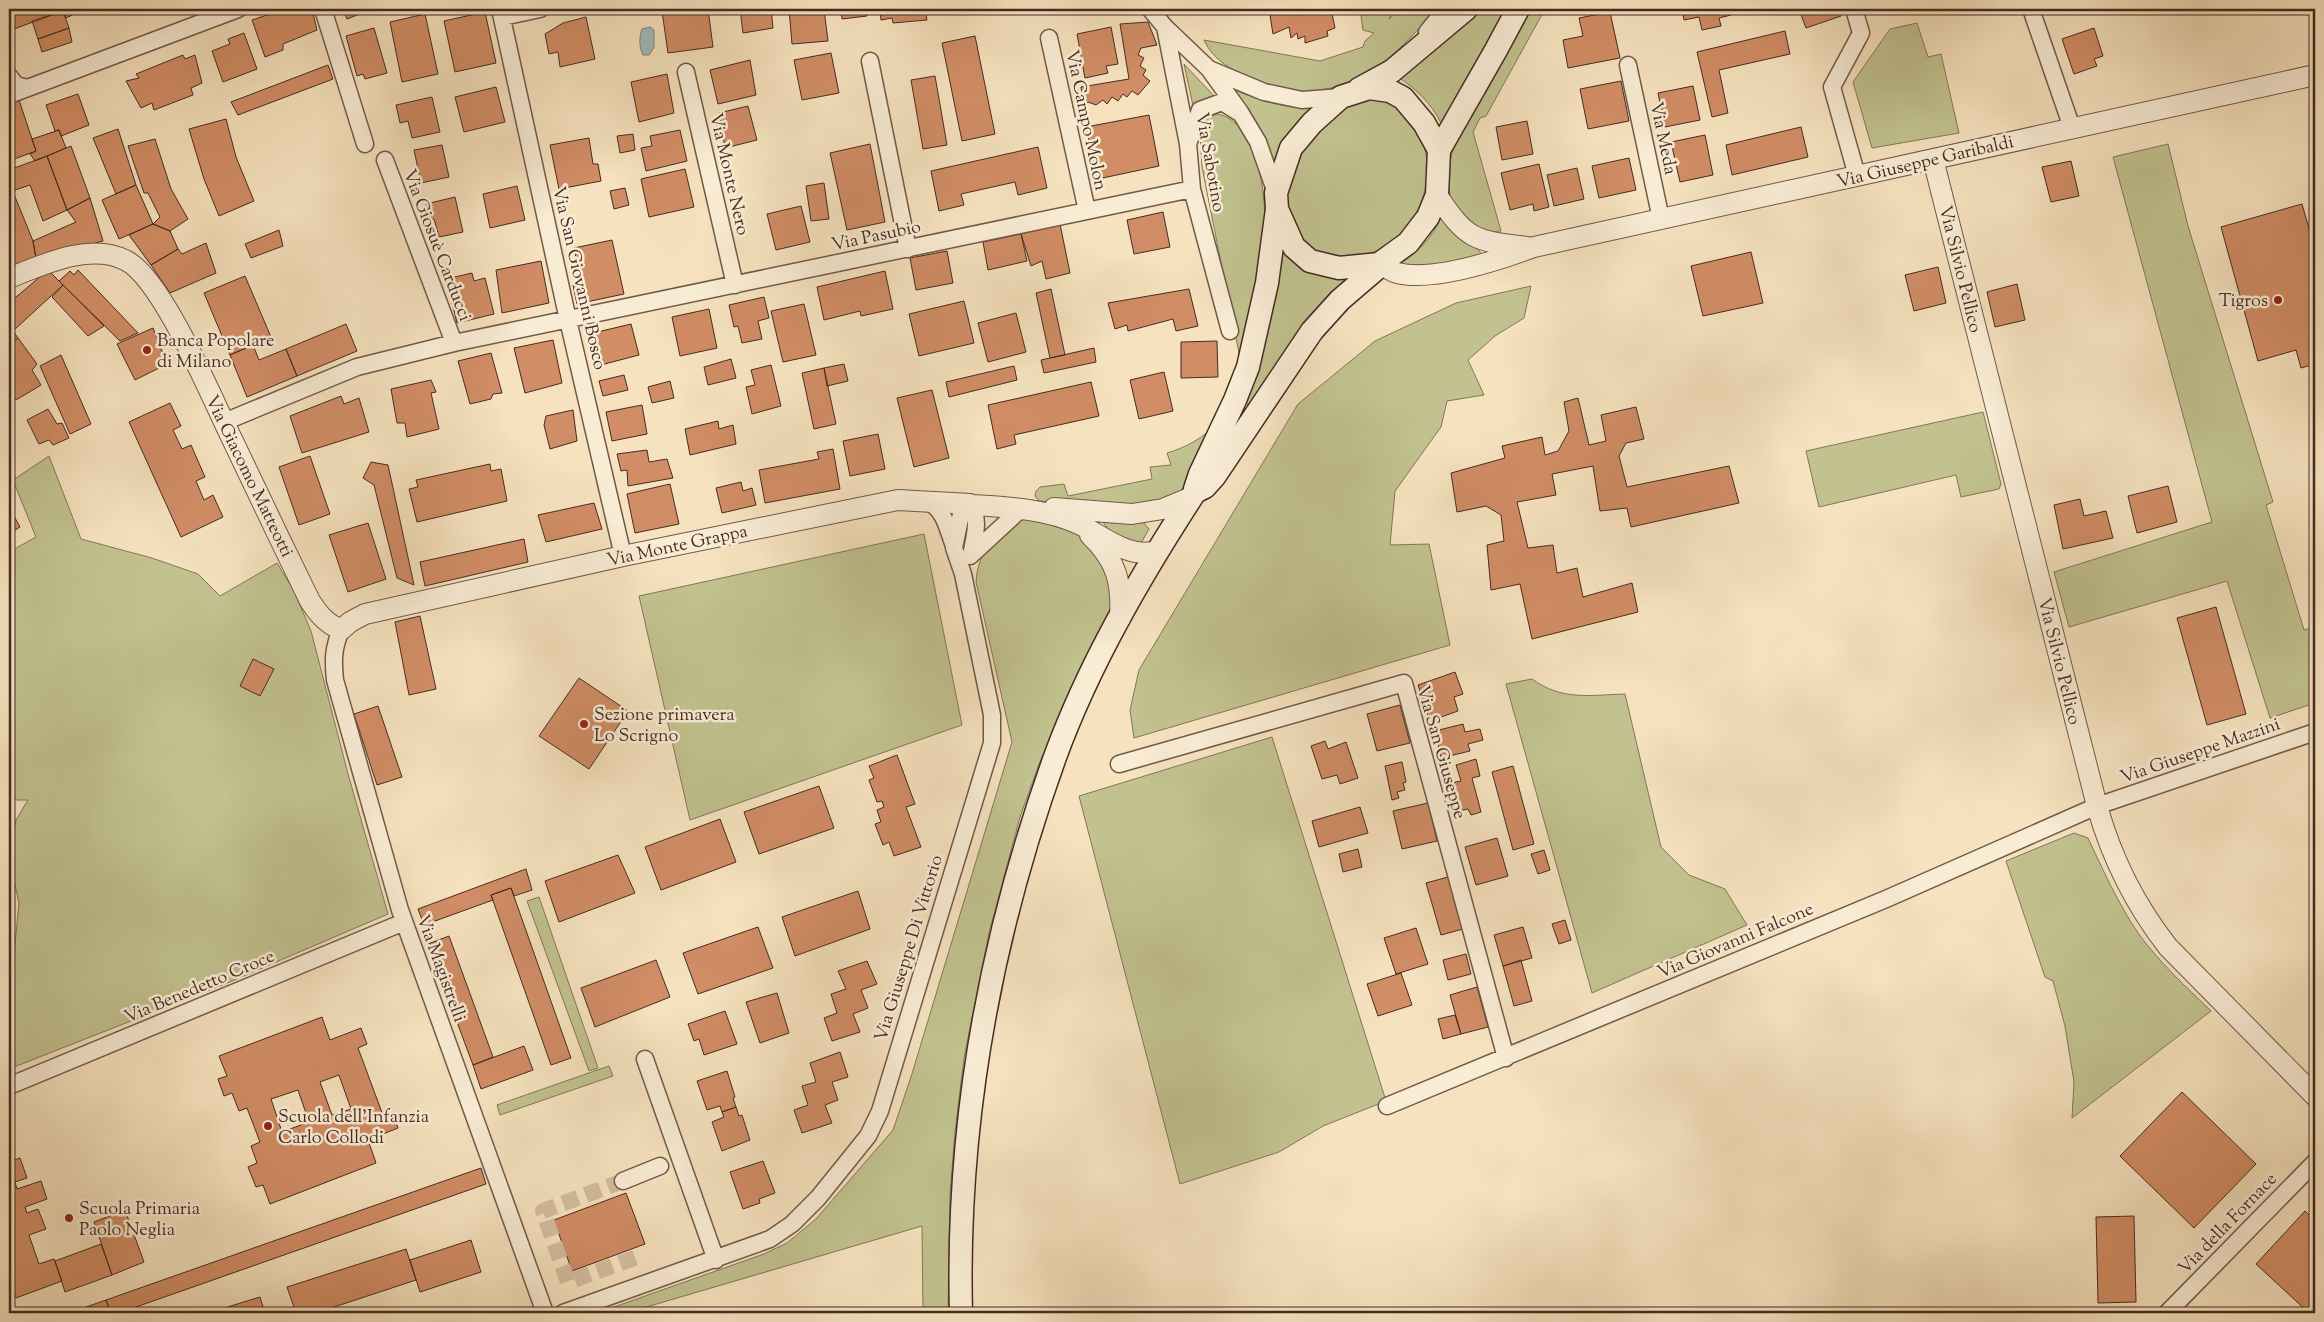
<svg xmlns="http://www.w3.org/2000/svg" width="2324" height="1322" font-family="'Sorts Mill Goudy',serif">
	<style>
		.green { fill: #c1c28f; stroke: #837658 }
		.water { fill: #a1bbbc; stroke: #7c817e }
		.building { fill: #d18d65; stroke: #452b22; fill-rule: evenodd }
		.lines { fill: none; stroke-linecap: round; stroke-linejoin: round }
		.minor-tunnel { stroke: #d3bda0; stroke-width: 16; stroke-dasharray: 16 8; stroke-linecap: butt }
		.minor-casing { stroke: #715949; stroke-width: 19 }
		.tertiary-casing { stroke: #715949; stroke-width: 22 }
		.secondary-casing { stroke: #452b22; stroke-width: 25 }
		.minor { stroke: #f9ecd5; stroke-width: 16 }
		.tertiary { stroke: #f9ecd5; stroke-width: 20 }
		.secondary { stroke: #f9ecd5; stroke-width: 22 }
		.poi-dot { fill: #8f2418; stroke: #f9ecd5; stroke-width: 2 }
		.labels { text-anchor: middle; stroke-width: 5; stroke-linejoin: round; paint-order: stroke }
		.street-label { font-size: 18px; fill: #452b22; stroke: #f9ecd5 }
		.poi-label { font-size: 18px; fill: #452b22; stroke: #f9ecd5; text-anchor: start }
	</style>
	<rect width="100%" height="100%" fill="#f6e2bf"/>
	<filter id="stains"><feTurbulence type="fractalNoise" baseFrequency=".004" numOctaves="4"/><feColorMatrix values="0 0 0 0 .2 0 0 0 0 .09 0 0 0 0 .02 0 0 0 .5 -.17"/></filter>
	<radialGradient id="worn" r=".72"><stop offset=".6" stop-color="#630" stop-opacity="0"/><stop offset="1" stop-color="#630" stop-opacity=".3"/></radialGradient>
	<path class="green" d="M1360 9H1394L1389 19 1400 9H1436C1407 43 1379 74 1335 87 1323 90 1310 93 1297 92 1284 90 1270 85 1257 80 1235 72 1214 62 1204 40L1320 61 1363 47 1365 41 1374 33 1363 30Z
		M1477 9H1507L1461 93 1441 123C1431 103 1416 89 1398 77Z
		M1528 9H1545L1486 116 1480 118 1473 132 1501 231C1487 233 1478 228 1467 219 1422 184 1468 115 1489 78 1502 55 1515 32 1528 9Z
		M1917 23 1928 57 1941 54 1959 133 1872 148 1853 82 1890 29Z
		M1184 64 1216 98 1194 110Z
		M1224 86C1252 97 1280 109 1311 107L1287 135 1274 163 1269 148Z
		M1366 97C1385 98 1395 104 1408 118 1458 174 1404 273 1329 255 1323 253 1313 251 1308 247 1295 236 1285 208 1287 191 1288 184 1291 176 1294 169 1295 164 1296 156 1299 151 1304 144 1311 137 1316 131 1320 126 1324 120 1328 116 1338 108 1354 103 1366 97Z
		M1218 114C1238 119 1247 136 1254 154 1276 211 1261 305 1242 363 1233 390 1221 415 1209 440 1199 461 1189 490 1167 501 1140 515 1071 503 1039 501L1035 496 1036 491 1040 487 1064 484 1068 496 1152 479 1150 467 1171 465 1167 453C1184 448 1205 438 1216 423 1228 407 1240 373 1239 353L1202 167 1200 132 1208 117Z
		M2168 144 2188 226 2273 502 2266 505 2304 630 2315 627V703L2270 718 2227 581 2069 627 2054 572 2212 522 2113 157Z
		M1441 217 1476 248 1483 255 1448 264 1397 266C1417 252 1432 240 1441 217Z
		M1280 246 1289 257 1303 269 1354 278 1252 406 1243 403Z
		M1531 286 1524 318 1495 336 1468 360 1484 395 1447 401 1441 427 1395 491 1390 545 1429 544 1450 645 1134 738 1130 710 1139 670 1298 404 1375 341 1456 303Z
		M1983 412 2001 484 1999 489 1961 497 1956 475 1819 507 1806 451Z
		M49 456 81 539 152 558 198 574 220 596 277 563 294 591 311 631 348 774 388 914 225 984 9 1069V966L14 955 19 903 9 858 16 820 28 800H16L9 792V552L36 537 13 480Z
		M1029 518 1050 523 1083 537 1105 560 1113 610 1070 692 1039 764 1020 817 989 933 964 1058 955 1132 950 1195 948 1313H923L922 1226 626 1313H597L764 1254 787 1243 816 1219 893 1130 911 1077 1012 742 976 582C978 547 997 540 1022 519Z
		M1101 518 1143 522 1149 529 1141 543C1124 539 1109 536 1101 518Z
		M924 534 962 725 690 820 639 596Z
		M1532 679C1562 701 1590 695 1625 694L1661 847 1689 875 1725 889 1747 925 1592 993 1506 684Z
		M1272 737 1386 1101 1323 1126 1279 1152 1180 1184 1079 796Z
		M2074 833 2088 838C2103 870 2118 903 2138 933 2159 962 2186 987 2211 1011L2072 1118 2074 1082 2065 1026 2053 981 2045 977 2006 861Z
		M539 897 598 1068 589 1071 527 901Z
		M609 1066 613 1076 500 1115 497 1105Z"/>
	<path class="water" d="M650 27 654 30V47L649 55H643C639 47 639 38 642 29Z"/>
	<path class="building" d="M9 9H85L66 18 63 11 14 29Z
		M285 9H312L317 30 283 44V50L265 57 252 20Z
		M343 9H372L347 19Z
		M679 9H708L713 47 668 53 662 11Z
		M740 9H771L773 28 743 33Z
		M789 9H824L828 41 792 44Z
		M841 9H866L867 16 842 19Z
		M880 9H925L927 20 893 23 892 18 881 20Z
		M1269 9H1331L1335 28 1327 31 1328 36 1305 43V36L1298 39 1297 33 1291 38 1289 27 1273 34Z
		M1682 9H1730L1731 15 1719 18 1721 26 1702 30 1699 17 1684 20Z
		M1799 9H1839L1841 16 1806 28Z
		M63 11 69 28 38 39 32 21Z
		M485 12 496 63 455 72 444 21Z
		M1610 12 1620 58 1568 68 1563 40 1583 36 1579 18Z
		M425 14 438 74 402 82 390 22Z
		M586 17 595 59 560 67 558 52 549 54 545 34 563 23Z
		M1148 22 1157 45 1141 48 1138 55 1144 58 1140 66 1146 70 1143 75 1150 81 1138 95 1132 91 1127 97 1123 94 1118 101 1112 97 1107 104 1103 100 1096 105 1088 102 1084 108 1081 87 1129 79 1120 24Z
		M1111 27 1118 64 1106 66 1108 73 1085 78 1077 34Z
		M69 28 72 42 42 52 38 39Z
		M374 28 387 73 365 79 363 74 357 76 346 36Z
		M2094 28 2103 56 2094 59 2097 66 2074 74 2062 39Z
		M1785 31 1790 54 1719 70 1728 113 1712 117 1697 52Z
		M244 33 257 69 223 82 212 51 230 44 228 39Z
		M975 36 995 134 962 141 942 43Z
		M831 53 839 93 802 100 794 60Z
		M183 55 185 59 195 55 202 83 191 88 193 95 154 110 152 103 141 108 126 81 139 78 136 74Z
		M750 60 756 95 718 104 710 70Z
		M328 65 333 79 238 115 231 102Z
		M667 74 674 113 639 122 631 82Z
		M935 76 947 145 923 149 911 80Z
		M1621 81 1629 121 1588 129 1580 89Z
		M1693 86 1700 120 1665 127 1658 93Z
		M496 87 505 122 464 132 455 97Z
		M78 94 89 125 61 136 59 130 55 131 46 105Z
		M432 97 440 132 412 138 408 121 400 123 396 105Z
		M19 100 36 151 9 161V104Z
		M748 106 757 140 725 148 719 113Z
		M1149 115 1159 166 1098 179 1086 127Z
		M226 119 236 157 254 201 219 216 204 179 189 129Z
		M1527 121 1533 154 1502 160 1496 127Z
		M1801 127 1808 157 1732 175 1726 145Z
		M118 129 136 185 116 194 93 138Z
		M59 130 66 148 35 161 30 154 36 151 32 139Z
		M680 130 687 161 646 171 641 148 652 146 650 136Z
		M633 134 635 150 620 153 617 136Z
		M1705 135 1713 175 1680 182 1671 142Z
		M589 138 593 164H598L601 181 559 189 550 145Z
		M155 139 171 189 188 219 170 231 153 224 160 217 148 193H144L128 146Z
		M870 144 885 222 847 230 830 153Z
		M442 145 449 177 421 183 414 150Z
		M71 146 90 198 67 210 47 156Z
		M1038 147 1047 188 1018 195 1015 182 961 194 964 205 939 211 931 171Z
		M47 156 67 210 43 221 30 185 12 191 9 182V170Z
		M1629 158 1636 190 1599 198 1592 166Z
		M2071 161 2079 196 2051 202 2042 167Z
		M1539 164 1549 207 1534 211 1533 204 1510 210 1501 173Z
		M1577 168 1584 199 1554 206 1547 175Z
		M685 169 694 207 649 217 641 179Z
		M9 182 33 241 36 258 9 267Z
		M824 183 829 219 811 221 806 186Z
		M136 185 153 224 119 239 102 200Z
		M517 186 525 220 490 228 483 194Z
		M625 188 629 205 614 209 610 191Z
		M455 197 463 232 439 237 434 219 430 220 426 204Z
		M90 198 103 241 36 258 33 241 76 222 67 210Z
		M2302 204 2315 250V364L2301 368 2296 350 2258 361 2221 227Z
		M801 206 810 242 776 250 767 214Z
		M1163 212 1170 247 1134 254 1127 220Z
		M153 224 170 231 178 249 151 265 129 235Z
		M1060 224 1070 273 1046 279 1042 261 1031 266 1021 234Z
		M279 230 283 246 251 258 245 244Z
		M1021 234 1027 261 988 270 983 242Z
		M612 240 624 294 577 304 573 285 581 283 574 248Z
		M206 243 216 273 170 293 151 265 178 249 182 254Z
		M947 251 953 283 916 290 910 258Z
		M1751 252 1763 303 1703 316 1691 266Z
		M541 261 549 303 502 313 496 270Z
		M1938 267 1946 303 1914 311 1905 275Z
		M48 270 63 285 13 331 18 338 9 347V303Z
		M78 270 138 333 120 341 59 281 70 271 74 275Z
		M885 271 893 309 861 316 860 311 824 320 817 287Z
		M472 273 474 281 485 278 494 314 457 323 446 279Z
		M245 276 271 337 230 355 204 293Z
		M2017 284 2025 320 1995 327 1987 292Z
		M63 285 104 326 88 336 52 297Z
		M1051 289 1065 355 1050 358 1036 293Z
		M1189 289 1198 326 1176 331 1173 319 1128 331 1127 325 1115 329 1108 303Z
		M764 297 769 318 758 321 762 339 742 343 738 326 734 327 729 305Z
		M964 301 974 343 919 356 909 314Z
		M804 304 816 355 783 362 771 311Z
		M709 309 717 348 680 356 672 317Z
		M1016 313 1026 352 988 362 978 323Z
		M346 324 357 351 297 376 286 349Z
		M631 324 639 355 597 366 589 334Z
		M153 328 167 364 135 380 117 344Z
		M18 338 37 364 32 370 41 385 16 400 9 390V347Z
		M553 340 562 383 525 393 514 348Z
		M1217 341 1218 377 1181 378V342Z
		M253 345 259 360 286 349 297 376 247 397 230 355Z
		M1094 348 1096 362 1044 373 1041 360Z
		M491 353 502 393 493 394 491 399 470 404 458 361Z
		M61 355 91 424 70 434 40 366Z
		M731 359 736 378 708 385 704 367Z
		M844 364 848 381 827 386 824 368Z
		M771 365 781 406 752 414 746 387 755 385 751 370Z
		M1014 366 1017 380 949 397 946 382Z
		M824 368 836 424 814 429 802 373Z
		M1164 372 1173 411 1139 419 1130 380Z
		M624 375 628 390 603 396 599 381Z
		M431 380 436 392 431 393 439 429 407 437 405 423H397L391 389Z
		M670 381 674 398 652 403 648 387Z
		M1091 382 1099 416 1014 435 1016 444 997 449 988 405Z
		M932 390 949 458 914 467 897 398Z
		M341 396 344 404 359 398 369 432 302 453 290 416Z
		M1578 398 1589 445 1606 441 1601 415 1636 407 1644 439 1626 443 1619 456 1627 487 1729 466 1739 503 1631 527 1627 508 1600 511 1593 466 1552 474 1556 495 1517 502 1528 548 1553 545 1557 573 1577 568 1583 597 1632 583 1638 612 1532 639 1520 584 1491 590 1487 545 1504 541 1501 515 1486 506 1457 512 1451 473 1505 458 1502 446 1542 437 1545 455 1558 451 1569 431 1564 402Z
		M170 403 181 426 173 430 182 449 191 445 205 477 196 481 204 500 213 495 223 517 181 537 129 422Z
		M642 405 647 434 612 441 606 412Z
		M48 409 57 424 62 423 69 438 53 445 49 440 39 444 27 420Z
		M573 410 577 441 550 449 544 425 546 416Z
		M718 421 719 429 733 425 736 444 690 455 685 429Z
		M878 434 885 469 850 476 843 441Z
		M833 449 840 489 765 503 759 470 819 459 817 452Z
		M647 450 649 462 667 459 673 478 628 486 627 470 621 471 617 454Z
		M310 456 330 514 299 525 279 467Z
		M371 462 388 465 414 585 397 578 374 485 363 478Z
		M490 464 491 471 501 469 507 501 417 522 409 489 418 487 416 480Z
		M741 482 743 491 752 488 756 505 722 513 716 488Z
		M670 484 679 524 635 533 627 494Z
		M2168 486 2177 522 2137 533 2128 496Z
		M2080 499 2084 516 2106 511 2113 538 2063 549 2054 505Z
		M594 503 602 529 546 542 538 515Z
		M9 507 20 527 9 534Z
		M368 523 386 579 348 592 329 535Z
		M524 539 528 562 425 586 420 562Z
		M2216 607 2246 714 2207 725 2177 618Z
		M420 616 436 689 409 695 395 622Z
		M253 659 274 669 260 696 240 686Z
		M1455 672 1463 694 1454 697 1458 711 1430 721 1418 685Z
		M579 678 628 711 589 769 539 736Z
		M1400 705 1410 743 1377 751 1367 714Z
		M378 706 402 777 377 785 354 714Z
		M1463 724 1465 732 1480 729 1483 740 1468 744 1470 751 1441 758 1435 731Z
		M1325 741 1328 749 1346 742 1358 778 1340 784 1337 775 1322 779 1311 746Z
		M897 755 915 804 906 807 921 847 894 856 889 842 883 845 875 824 881 822 877 810 884 807 882 801 877 802 869 780 874 778 869 766Z
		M1476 759 1480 776 1472 778 1481 812 1471 815 1468 809 1459 811 1451 783 1461 781 1456 765Z
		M1402 762 1406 782 1403 783 1405 790 1397 792 1399 798 1392 800 1385 766Z
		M1513 766 1534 844 1513 850 1492 772Z
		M819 786 834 828 759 854 744 812Z
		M1428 803 1437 841 1402 849 1393 811Z
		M1360 807 1368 833 1319 847 1312 821Z
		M720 819 736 862 661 890 645 847Z
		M1497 838 1508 876 1476 885 1465 847Z
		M1358 849 1362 867 1343 872 1339 854Z
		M1544 850 1550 870 1538 874 1531 854Z
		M618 855 635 893 559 922 545 881Z
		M526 869 532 890 514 896 511 888 491 895 493 900 424 925 418 909Z
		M1448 877 1463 929 1441 935 1426 883Z
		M511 888 571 1058 551 1065 491 895Z
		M858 891 870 929 795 956 782 917Z
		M1565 920 1571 940 1559 944 1552 924Z
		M758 927 773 968 698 994 683 953Z
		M1523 927 1532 958 1503 966 1494 935Z
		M1416 928 1428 964 1396 974 1384 938Z
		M449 936 493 1057 473 1065 428 944Z
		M1466 954 1471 974 1448 980 1443 960Z
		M656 960 670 997 595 1027 581 988Z
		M1521 960 1532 1001 1514 1006 1503 966Z
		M867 961 877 984 861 990 868 1008 853 1014 860 1032 832 1041 824 1018 837 1013 831 994 846 989 838 971Z
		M1401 973 1412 1005 1378 1016 1367 984Z
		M1477 987 1488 1027 1461 1034 1450 995Z
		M777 993 789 1033 760 1043 746 1002Z
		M725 1011 737 1044 704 1055 699 1039 694 1041 688 1024Z
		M1455 1015 1461 1034 1443 1039 1438 1019Z
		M322 1017 330 1040 361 1028 367 1044 358 1048 384 1118 393 1114 398 1128 368 1140 376 1163 270 1204 263 1185 256 1187 248 1167 257 1163 251 1146 260 1142 247 1108 239 1111 232 1093 224 1096 218 1079 227 1076 219 1056ZM339 1075 351 1109 332 1115 320 1082ZM298 1090 309 1122 282 1132 271 1099Z
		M524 1046 533 1070 481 1089 473 1065Z
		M840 1052 848 1077 832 1082 838 1100 825 1105 832 1123 802 1133 794 1110 808 1105 802 1086 816 1082 810 1063Z
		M727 1071 735 1097 733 1098 736 1107 722 1112 720 1106 707 1110 697 1081Z
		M2182 1092 2256 1164 2194 1228 2120 1156Z
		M736 1107 739 1116 742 1115 750 1140 722 1151 712 1122 724 1117 722 1112Z
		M20 1158 27 1178 15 1182 17 1189 41 1181 47 1199 25 1207 27 1213 38 1209 46 1229 29 1235 39 1264 54 1259 62 1281 16 1298 9 1278V1162Z
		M763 1161 775 1193 759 1199 760 1203 743 1209 730 1172Z
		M481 1168 486 1184 119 1313H111L106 1300Z
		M626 1193 645 1244 572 1271 554 1220Z
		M125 1210 144 1262 112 1275 94 1222Z
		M2305 1211 2315 1221V1313H2309L2256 1264Z
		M2134 1216 2136 1302 2098 1303 2096 1217Z
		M471 1240 481 1272 420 1292 410 1260Z
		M101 1244 112 1275 65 1292 55 1261Z
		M406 1249 416 1280 316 1313H296L287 1287Z
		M260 1297 265 1313H208Z
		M106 1300 111 1313H69Z"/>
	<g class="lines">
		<path class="minor-tunnel" d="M623 1181 543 1211 568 1282 640 1256"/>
		<g class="minor-casing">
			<path id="minor" d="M323 9 365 144
				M500 9 568 320 623 556
				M1150 9 1165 27 1209 69 1240 112 1258 142 1276 193
				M1854 9 1861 33 1832 87 1857 176
				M2031 9 2072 128
				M502 17 540 9
				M1165 27 1188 144 1192 189 1230 331
				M1427 32 1446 9
				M1049 38 1087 211
				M870 61 908 249
				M1628 65 1661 219
				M1209 69 1264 92 1302 100 1341 97
				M686 72 735 285
				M9 76 16 85 27 88
				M9 95 238 9
				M1188 144 1200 110 1222 102 1238 112
				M385 160 454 343
				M224 422 357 367 454 343 1192 189
				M927 501C945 510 947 528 954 546
				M970 556 1021 509
				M341 630C333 648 333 661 335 680L400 910 545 1313
				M1119 764 1404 683 1506 1058
				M645 1059 716 1260
				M9 1086 404 922
				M1387 1106 1886 899 2097 806 2315 732
				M623 1181 660 1166
				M563 1313 770 1239 792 1224 818 1198 868 1136 880 1111 992 743V715L963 574 954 548 961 514 970 504C981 517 974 540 971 555
				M2167 1313 2315 1162"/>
		</g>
		<g class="tertiary-casing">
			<path id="tertiary" d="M1933 159 2097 806C2112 859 2134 903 2168 947L2315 1096
				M1437 195C1467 240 1474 241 1527 247
				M1380 263C1385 267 1390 271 1397 273 1434 282 1499 260 1534 247L2315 75
				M9 278C42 265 90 242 125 260 162 277 213 401 233 441 258 494 284 548 310 601 319 615 326 623 341 630L350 622 365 614 623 556 898 500 970 504
				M971 505C1008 507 1048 509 1081 525 1104 537 1132 561 1159 550
				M1054 508 1132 514 1163 509 1192 497
				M1090 535C1117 561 1122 582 1120 619"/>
		</g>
		<g class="secondary-casing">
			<path id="secondary" d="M1359 89 1392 71 1466 9
				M1439 150 1496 50 1518 9
				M1195 489 1200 474 1235 400 1248 367 1267 283 1277 209 1276 193 1291 148 1312 123 1341 97 1369 88 1390 91 1403 98 1424 123 1439 150 1437 195 1428 217 1408 243 1379 264 1339 268 1310 261 1294 247 1277 209
				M961 1313C956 1124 991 935 1055 757 1089 664 1141 575 1195 492L1205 487 1214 477 1312 331 1340 300 1375 270 1379 264"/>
		</g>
		<use href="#minor" class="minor"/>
		<use href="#tertiary" class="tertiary"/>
		<use href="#secondary" class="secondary"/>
	</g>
	<g class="poi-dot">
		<circle cx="2278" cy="300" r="5"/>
		<circle cx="147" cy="350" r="5"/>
		<circle cx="584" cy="724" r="5"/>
		<circle cx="268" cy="1126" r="5"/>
		<circle cx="69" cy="1218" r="5"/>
	</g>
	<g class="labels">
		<g class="street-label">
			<text transform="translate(1087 120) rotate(78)" y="6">Via Campo Molon</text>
			<text transform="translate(1664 138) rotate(78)" y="6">Via Meda</text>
			<text transform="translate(1925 161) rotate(-13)" y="6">Via Giuseppe Garibaldi</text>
			<text transform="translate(1211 162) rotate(80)" y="6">Via Sabotino</text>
			<text transform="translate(730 174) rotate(77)" y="6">Via Monte Nero</text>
			<text transform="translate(876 235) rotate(-12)" y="6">Via Pasubio</text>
			<text transform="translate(438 245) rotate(69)" y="6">Via Giosuè Carducci</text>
			<text transform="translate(1961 269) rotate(76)" y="6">Via Silvio Pellico</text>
			<text transform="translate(580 278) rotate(77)" y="6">Via San Giovanni Bosco</text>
			<text transform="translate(250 476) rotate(64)" y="6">Via Giacomo Matteotti</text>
			<text transform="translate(677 545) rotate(-12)" y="6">Via Monte Grappa</text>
			<text transform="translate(2060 661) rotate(76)" y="6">Via Silvio Pellico</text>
			<text transform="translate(2200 750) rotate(-19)" y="6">Via Giuseppe Mazzini</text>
			<text transform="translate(1442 752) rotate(74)" y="6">Via San Giuseppe</text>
			<text transform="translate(1735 940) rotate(-23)" y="6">Via Giovanni Falcone</text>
			<text transform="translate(908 948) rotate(-73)" y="6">Via Giuseppe Di Vittorio</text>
			<text transform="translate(442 968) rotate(70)" y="6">Via Magistrelli</text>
			<text transform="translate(199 986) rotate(-23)" y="6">Via Benedetto Croce</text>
			<text transform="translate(2227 1223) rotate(-46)" y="6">Via della Fornace</text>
		</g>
		<g class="poi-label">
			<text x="2268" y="306" text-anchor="end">Tigros</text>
			<text x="157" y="346">Banca Popolare<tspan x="157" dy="21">di Milano</tspan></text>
			<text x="594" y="720">Sezione primavera<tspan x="594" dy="21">Lo Scrigno</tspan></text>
			<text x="278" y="1122">Scuola dell'Infanzia<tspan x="278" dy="21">Carlo Collodi</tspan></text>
			<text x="79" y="1214">Scuola Primaria<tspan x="79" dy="21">Paolo Neglia</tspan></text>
		</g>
	</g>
	<rect width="2324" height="1322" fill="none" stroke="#f6e2bf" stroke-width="30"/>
	<rect x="10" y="10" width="2304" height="1302" fill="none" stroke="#452b22" stroke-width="2.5"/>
	<rect x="15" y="15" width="2294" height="1292" fill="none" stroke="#452b22"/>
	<rect width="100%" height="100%" filter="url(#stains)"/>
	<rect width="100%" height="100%" fill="url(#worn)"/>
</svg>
